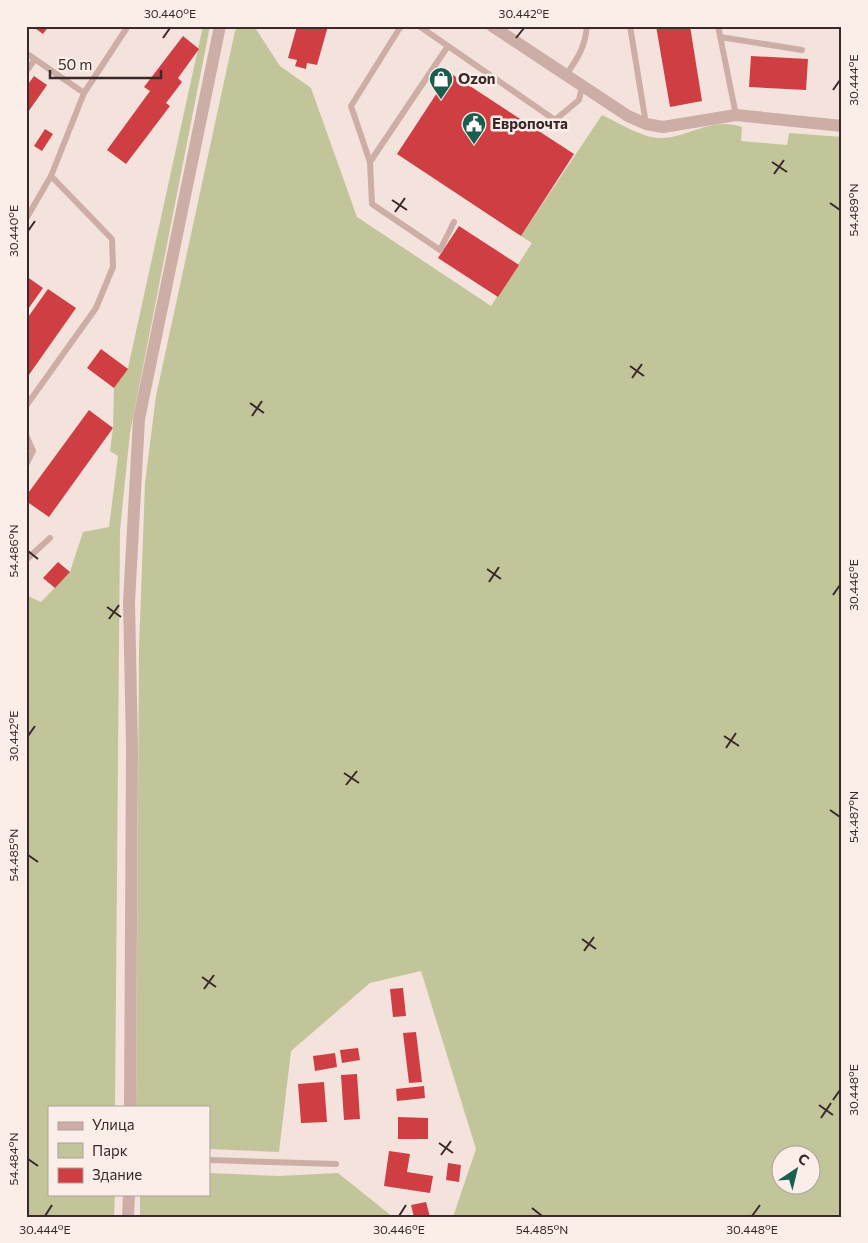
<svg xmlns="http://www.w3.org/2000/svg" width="868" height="1243" font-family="Commissioner,sans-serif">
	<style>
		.green { fill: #c2c59a; fill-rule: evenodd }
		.building { fill: #cf3e43 }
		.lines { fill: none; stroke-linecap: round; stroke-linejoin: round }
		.service { stroke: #cdaea6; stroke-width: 6 }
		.minor { stroke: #cdaea6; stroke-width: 12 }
		.tertiary { stroke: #cdaea6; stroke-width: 12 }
		.ticks { fill: none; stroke: #392928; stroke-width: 2 }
		.labels { text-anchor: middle; stroke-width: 5; stroke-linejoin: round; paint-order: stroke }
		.poi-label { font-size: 15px; font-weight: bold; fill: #392928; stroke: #fbeee9; text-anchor: start }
		.neatline { fill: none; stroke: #392928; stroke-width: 2 }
		.ticks-label { font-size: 12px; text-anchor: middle; fill: #392928 }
	</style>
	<rect width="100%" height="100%" fill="#f4e2dc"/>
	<path class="green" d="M203 26H210L130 433 120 530 115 1107H49V1194H115L114 1217H26V595L41 602 70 572 83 532 109 527 118 456 110 451 113 428 114 388 128 368Z
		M239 26H254L280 66 311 88 357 217 491 306 532 243 521 236 602 115C617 122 643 138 659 138 687 139 711 116 742 127L741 141 787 145 789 133 842 137V1217H453L476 1149 421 971 370 983 291 1051 279 1152 209 1149V1107H136L139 650 145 483 156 396 235 31ZM780 1156H810V1186H780Z
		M209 1173 279 1176 338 1173 393 1217H140V1194H209Z"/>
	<path class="building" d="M32 26H49L43 34Z
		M297 26H328L317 65 307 63 306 69 295 66 297 60 288 58Z
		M656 26H690L702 101 670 107Z
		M183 36 199 49 178 78 182 82 166 103 170 106 126 164 107 150 150 91 144 87Z
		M751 56 808 59 806 90 749 87Z
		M450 73 574 154 521 236 397 154Z
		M34 76 47 85 26 115V87Z
		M45 129 53 134 42 151 34 146Z
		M459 226 519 265 498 297 438 258Z
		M26 276 43 288 26 312Z
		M48 289 76 308 26 379V320Z
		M101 349 128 369 114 388 87 368Z
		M89 410 113 428 49 517 26 501V496Z
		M58 562 70 572 55 588 43 578Z
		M403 988 406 1016 393 1017 390 989Z
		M416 1032 422 1082 409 1083 403 1033Z
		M358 1048 360 1060 342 1063 340 1050Z
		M335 1053 337 1067 315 1071 313 1056Z
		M357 1074 360 1119 344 1120 341 1075Z
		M324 1082 327 1122 301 1123 298 1084Z
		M424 1086 425 1098 397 1101 396 1089Z
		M398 1117 428 1118V1139H398Z
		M389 1151 410 1154 407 1172 433 1176 430 1193 384 1186Z
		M448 1163 461 1165 459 1182 446 1180Z
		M426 1202 430 1217H414L411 1205Z"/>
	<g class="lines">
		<path class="service" d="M401 26 351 106 370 162 372 204 440 250 454 222
			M419 26 555 120 579 100 582 86
			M630 26 646 124
			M718 26 736 115
			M720 37 802 50
			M26 53 84 93 51 176 26 219
			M26 72 35 59
			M566 75C578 58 585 47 587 26
			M84 93 128 26
			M370 162 448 46
			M26 406 96 308 113 267 112 239 51 176
			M26 435 33 451 26 465
			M26 560 50 538
			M209 1160 336 1164"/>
		<path class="minor" d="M492 26 628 116 646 124 663 127 736 115 842 126"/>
		<path class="tertiary" d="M130 1107 132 747 129 602 139 419 220 26
			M128 1217 129 1194"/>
	</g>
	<path class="ticks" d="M163 38 170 28M516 38 524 28M833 90 840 80M772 162 787 172M774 174 784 160M392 200 407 210M830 203 840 210M395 212 405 198M28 231 35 221M630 366 644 376M632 378 642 364M250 403 264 413M252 416 262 401M28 551 38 559M487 569 501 579M489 582 499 567M833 595 840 585M107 607 121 617M109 619 119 605M28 736 35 726M724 736 739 746M726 748 736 733M344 773 359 783M346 785 357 771M830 810 840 817M28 855 38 862M582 939 596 949M584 951 594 937M202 977 216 987M204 989 214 975M833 1100 840 1090M819 1105 833 1115M821 1118 831 1103M439 1143 453 1153M441 1155 451 1141M28 1159 38 1166M532 1208 542 1216M45 1216 52 1205M399 1216 406 1205M752 1216 760 1205"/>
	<defs>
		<g id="shop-pin" transform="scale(1.25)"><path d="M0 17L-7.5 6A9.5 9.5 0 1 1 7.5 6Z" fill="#1a5e50" stroke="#fbeee9"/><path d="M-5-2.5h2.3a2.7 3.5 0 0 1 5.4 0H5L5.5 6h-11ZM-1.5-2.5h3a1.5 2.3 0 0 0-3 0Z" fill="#fff"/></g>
		<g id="civic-pin" transform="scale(1.25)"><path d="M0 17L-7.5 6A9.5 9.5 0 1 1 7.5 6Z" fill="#1a5e50" stroke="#fbeee9"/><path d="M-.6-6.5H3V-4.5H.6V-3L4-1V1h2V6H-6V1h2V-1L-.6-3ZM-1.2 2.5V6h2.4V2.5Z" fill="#fff"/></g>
	</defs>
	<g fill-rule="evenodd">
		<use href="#shop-pin" x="441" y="79"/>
		<use href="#civic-pin" x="474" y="124"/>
	</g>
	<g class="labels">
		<g class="poi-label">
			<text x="458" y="84">Ozon</text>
			<text x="492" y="129">Европочта</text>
		</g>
	</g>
	<rect width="868" height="1243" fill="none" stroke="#fbeee9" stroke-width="55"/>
	<rect x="48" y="1106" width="162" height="90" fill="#fbeee9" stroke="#ad9f9c"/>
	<rect x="58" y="1122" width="25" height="8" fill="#cdaea6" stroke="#ad9f9c"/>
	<text x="92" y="1130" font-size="15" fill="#392928">Улица</text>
	<rect x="58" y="1143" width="25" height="15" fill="#c2c59a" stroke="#ad9f9c"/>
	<text x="92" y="1156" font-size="15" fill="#392928">Парк</text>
	<rect x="58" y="1168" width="25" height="15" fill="#cf3e43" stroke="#ad9f9c"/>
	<text x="92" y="1180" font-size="15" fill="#392928">Здание</text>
	<g transform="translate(796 1170) rotate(35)"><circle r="24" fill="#fbeee9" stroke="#ad9f9c"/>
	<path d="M0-4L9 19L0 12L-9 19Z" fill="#1a5e50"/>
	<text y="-8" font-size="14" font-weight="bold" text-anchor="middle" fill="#392928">С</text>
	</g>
	<path d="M50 70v8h111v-8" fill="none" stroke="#392928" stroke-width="2.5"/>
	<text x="58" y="70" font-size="15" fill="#392928" stroke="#fbeee9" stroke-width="4" paint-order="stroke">50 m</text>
	<rect x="28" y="28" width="812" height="1188" class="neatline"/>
	<g class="ticks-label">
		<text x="170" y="18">30.440°E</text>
		<text x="524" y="18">30.442°E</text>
		<text transform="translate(854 80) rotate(-90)" y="4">30.444°E</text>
		<text transform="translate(854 210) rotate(-90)" y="4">54.489°N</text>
		<text transform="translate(14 231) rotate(-90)" y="4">30.440°E</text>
		<text transform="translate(14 551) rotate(-90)" y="4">54.486°N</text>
		<text transform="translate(854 585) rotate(-90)" y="4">30.446°E</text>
		<text transform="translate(14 736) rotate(-90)" y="4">30.442°E</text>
		<text transform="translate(854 817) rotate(-90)" y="4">54.487°N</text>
		<text transform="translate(14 855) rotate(-90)" y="4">54.485°N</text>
		<text transform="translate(854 1090) rotate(-90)" y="4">30.448°E</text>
		<text transform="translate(14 1159) rotate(-90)" y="4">54.484°N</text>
		<text x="45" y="1234">30.444°E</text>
		<text x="399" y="1234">30.446°E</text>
		<text x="542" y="1234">54.485°N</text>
		<text x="752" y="1234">30.448°E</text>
	</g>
</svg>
